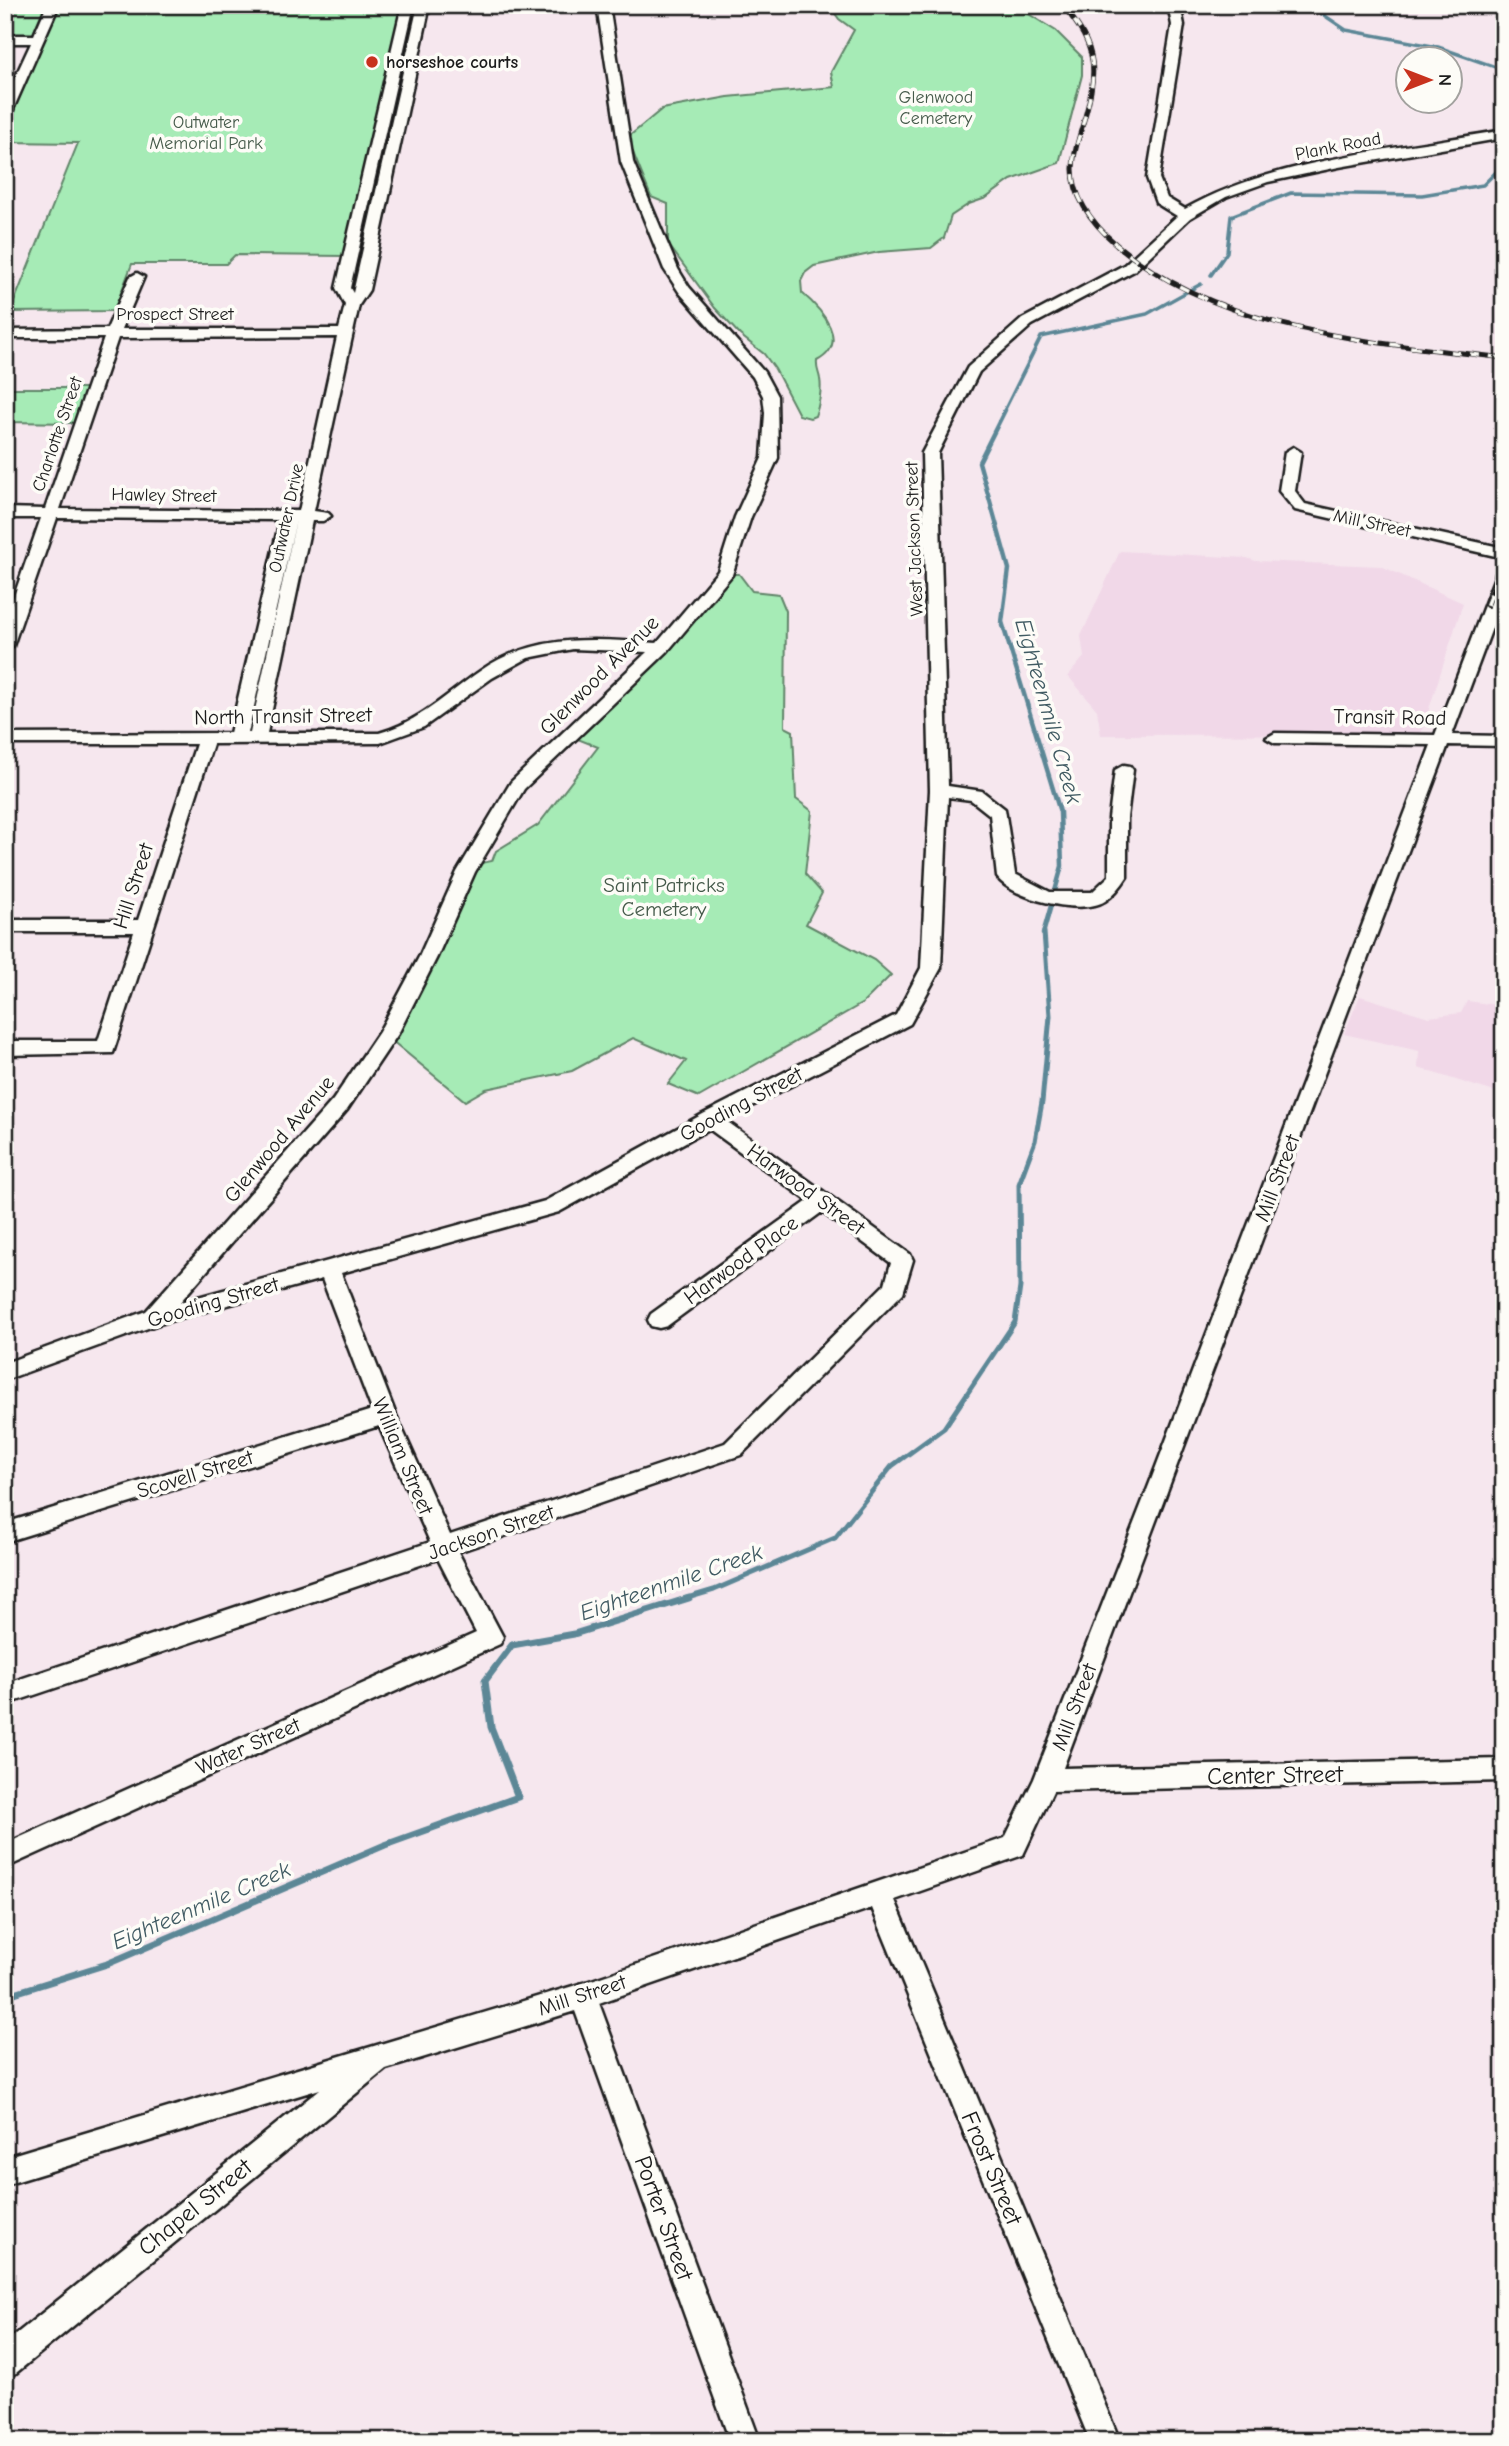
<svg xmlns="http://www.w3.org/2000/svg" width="1509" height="2446" font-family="'Comic Neue',sans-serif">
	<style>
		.built { fill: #f1d8e8 }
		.green { fill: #a6ebb6; stroke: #618469; stroke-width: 2 }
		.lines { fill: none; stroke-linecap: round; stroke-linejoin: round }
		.stream-far3 { stroke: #5c8796; stroke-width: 3.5 }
		.stream-far2 { stroke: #5c8796; stroke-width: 4.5 }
		.stream-far1 { stroke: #5c8796; stroke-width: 5 }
		.stream { stroke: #5c8796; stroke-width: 7 }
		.minor-casing { stroke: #1c1c1c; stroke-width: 5 }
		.minor { fill: #fdfcf7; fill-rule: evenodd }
		.rail-far1-casing { stroke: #1c1c1c; stroke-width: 5 }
		.rail-casing { stroke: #1c1c1c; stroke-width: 6 }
		.rail-far1 { stroke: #fdfcf7; stroke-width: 3.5; stroke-dasharray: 10; stroke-linecap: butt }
		.rail { stroke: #fdfcf7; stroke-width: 4.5; stroke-dasharray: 12; stroke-linecap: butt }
		.poi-dot { fill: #c8321e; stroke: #fdfcf7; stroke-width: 2.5 }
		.labels { text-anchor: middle; stroke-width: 7; stroke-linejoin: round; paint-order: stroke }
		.far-poi-label { font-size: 18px; font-weight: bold; fill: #1c1c1c; stroke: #fdfcf7; text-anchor: start }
		.far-park-label { font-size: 18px; fill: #455a4a; stroke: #fdfcf7 }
		.far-street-label { font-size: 18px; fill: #1c1c1c; stroke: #fdfcf7 }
		.street-label { font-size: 21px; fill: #1c1c1c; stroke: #fdfcf7 }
		.park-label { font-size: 21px; fill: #455a4a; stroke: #fdfcf7 }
		.water-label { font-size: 23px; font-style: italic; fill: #415b63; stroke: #fdfcf7 }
		.near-street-label { font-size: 24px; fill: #1c1c1c; stroke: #fdfcf7 }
	</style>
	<rect width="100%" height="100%" fill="#f6e7ee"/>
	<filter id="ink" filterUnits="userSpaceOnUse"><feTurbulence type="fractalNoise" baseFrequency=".0143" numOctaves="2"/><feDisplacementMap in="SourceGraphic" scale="14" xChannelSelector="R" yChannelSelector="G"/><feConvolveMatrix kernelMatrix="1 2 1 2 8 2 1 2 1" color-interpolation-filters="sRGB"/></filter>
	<g filter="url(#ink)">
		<path class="built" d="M1120 551 1247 558 1256 561 1381 566 1463 603 1421 734 1101 735 1097 710 1068 676 1084 657 1081 636Z
			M1360 996 1429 1017 1461 1013 1467 1001 1504 1006V1095L1418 1068 1419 1051 1344 1034Z"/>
		<path class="green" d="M5 5H45L32 36H5Z
			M58 5H403L344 256 235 255 226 264H132L114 311 10 312 78 143 5 142V132Z
			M829 5H1014L1056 31 1082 57V75L1059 163 1011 180 986 198 969 204 951 216 944 238 931 248 879 252 814 266 805 273 801 281 802 293C822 310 851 343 817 361 816 369 819 372 820 379 822 390 819 406 815 416L810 418 799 415 775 369 764 354 740 335 715 308 668 244V204L651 197 627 138 662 109 728 97 834 87 831 72 854 30 839 19Z
			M5 388H86L74 423 5 422Z
			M728 574H739L752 591 779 594 786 611 785 727 793 731 796 799 812 811 805 874 822 893 806 924 874 960 891 975 863 1003 699 1097 668 1084 686 1061 633 1038 572 1071 486 1089 465 1101 391 1040 477 864 492 861 496 851 538 825 598 747 575 738 714 600Z"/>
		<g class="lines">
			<path class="stream-far3" d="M1309 5 1346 30 1438 47 1504 70
				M1211 275 1227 252 1231 216 1291 193 1422 195 1483 185 1504 164
				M1004 411 1041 337 1147 314 1201 284"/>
			<path class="stream-far2" d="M1005 410 979 462 1009 569 1002 622 1060 812 1062 866 1043 934"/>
			<path class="stream-far1" d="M684 1599 714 1590 835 1538 892 1466 944 1428 1015 1322 1020 1287 1019 1184 1035 1141 1042 1102 1050 1016 1044 932"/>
			<path class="stream" d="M5 1996 107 1964 385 1845 518 1797 491 1727 485 1681 512 1645 574 1634 689 1598"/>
			<g class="minor-casing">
				<path id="minor" d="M47 5H59L11 114 5 118V99L31 43H5V35H34Z
					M402 5H414L350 288 353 293 418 5H430L369 290 359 305 314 511 328 513 331 516 323 521H312L267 733H379C419 722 447 694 480 671 535 633 593 639 657 643L718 571 735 517 762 458 765 413 763 396 753 377 679 292 664 269 621 162 597 5H609L633 162 678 269 689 287 764 372 777 396 778 458 751 517 732 575 667 652 524 789 475 872 437 957 398 1034 347 1110 180 1302 545 1201 703 1114 896 1015 921 968 930 790 922 453 968 367 1022 319 1124 265 1177 216 1156 203 1147 178 1172 25 1168 5H1180L1184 25 1159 178 1167 198 1185 209C1273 159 1404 148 1504 130V138L1339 167 1268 182 1226 197 1190 218 1134 271 1032 325 979 372 938 453 948 786 982 791 1005 809 1015 874 1050 892H1092L1109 876V818L1115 770 1124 765 1130 766 1133 770 1127 818V877C1122 885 1113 896 1105 901 1082 916 1012 899 997 877L990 815 971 800 948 797 941 968 910 1024 725 1120 910 1254 913 1260 903 1293 741 1455 458 1552 503 1637 500 1644 5 1868V1844L476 1633 438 1559 5 1705V1684L430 1542 379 1426 5 1542V1523L372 1410 322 1279 159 1324 5 1380V1363L146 1311 333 1100 379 1032 419 957 457 872 511 782 647 652 573 649 528 658 492 678 424 727 380 743 213 744 113 1053 5 1055V1041H98L134 932H5V920H138L196 744H5V734L230 733 280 520 57 518 13 646 5 651V622L41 518H5V508L45 509 104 338H5V330L107 329 130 277 137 273 144 277 122 329H339L345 305 336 288ZM337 337 299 511 60 509 118 338ZM296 520 250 733H248ZM709 1129 808 1201 651 1314 648 1320 651 1326 659 1328 667 1326 822 1212 891 1263 885 1284 725 1443 450 1535 396 1415 341 1273 559 1212Z
					M1293 447 1301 452 1295 491 1305 504 1504 548V558L1295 510 1279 491 1285 452Z
					M1504 569V596L1452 735 1504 736V746L1448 745 1063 1768 1504 1759V1781L1053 1791 1023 1855 895 1900 1120 2441H1090L872 1908 599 2003 760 2441H730L575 2011 386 2069 16 2373 5 2377V2343L320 2089 5 2185V2157L583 1983 1005 1838 1034 1779 1151 1480 1431 745 1275 743 1266 738 1275 733 1435 735 1496 574Z"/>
			</g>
			<use href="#minor" class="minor"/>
			<g class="rail-far1-casing">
				<path id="rail-far1" d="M1062 5C1100 49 1098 73 1082 127 1078 141 1073 154 1073 169 1073 199 1095 226 1117 245 1222 333 1373 342 1504 358"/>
			</g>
			<g class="rail-casing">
				<path id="rail" d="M1487 605 1504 564"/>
			</g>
			<use href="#rail-far1" class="rail-far1"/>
			<use href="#rail" class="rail"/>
		</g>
	</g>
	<circle class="poi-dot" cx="372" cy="62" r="7"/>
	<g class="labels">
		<g class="far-poi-label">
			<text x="386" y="68">horseshoe courts</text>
		</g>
		<g class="far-park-label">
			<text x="936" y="103">Glenwood<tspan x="936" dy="21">Cemetery</tspan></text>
			<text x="206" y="128">Outwater<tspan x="206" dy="21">Memorial Park</tspan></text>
		</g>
		<g class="far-street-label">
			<text transform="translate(1338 146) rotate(-11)" y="6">Plank Road</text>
			<text x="175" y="320">Prospect Street</text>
			<text transform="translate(57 434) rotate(-71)" y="6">Charlotte Street</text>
			<text transform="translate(164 495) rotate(1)" y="6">Hawley Street</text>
			<text transform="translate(286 518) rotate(-78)" y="6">Outwater Drive</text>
			<text transform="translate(1372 523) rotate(12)" y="6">Mill Street</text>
			<text transform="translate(914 539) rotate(-92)" y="6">West Jackson Street</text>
		</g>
		<g class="street-label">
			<text transform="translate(599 675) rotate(-45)" y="7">Glenwood Avenue</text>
			<text transform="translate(283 716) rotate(-1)" y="7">North Transit Street</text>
			<text transform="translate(1390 717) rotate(1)" y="7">Transit Road</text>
			<text transform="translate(133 886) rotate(-72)" y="7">Hill Street</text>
			<text transform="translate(741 1104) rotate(-28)" y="7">Gooding Street</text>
			<text transform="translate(279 1139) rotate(-50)" y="7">Glenwood Avenue</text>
			<text transform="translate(1277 1178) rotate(-69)" y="7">Mill Street</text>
			<text transform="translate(806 1189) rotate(36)" y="7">Harwood Street</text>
			<text transform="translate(741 1260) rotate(-36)" y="7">Harwood Place</text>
			<text transform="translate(213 1302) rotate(-16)" y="7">Gooding Street</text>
			<text transform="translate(403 1456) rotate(67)" y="7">William Street</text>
			<text transform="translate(195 1474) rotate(-17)" y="7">Scovell Street</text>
			<text transform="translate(491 1532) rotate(-19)" y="7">Jackson Street</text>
			<text transform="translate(1074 1707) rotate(-69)" y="7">Mill Street</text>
			<text transform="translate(248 1746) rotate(-24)" y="7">Water Street</text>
			<text transform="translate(582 1995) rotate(-18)" y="7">Mill Street</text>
		</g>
		<g class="park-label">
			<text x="664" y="892">Saint Patricks<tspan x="664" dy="24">Cemetery</tspan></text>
		</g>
		<g class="water-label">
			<text transform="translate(1049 711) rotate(74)" y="8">Eighteenmile Creek</text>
			<text transform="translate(671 1582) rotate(-19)" y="8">Eighteenmile Creek</text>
			<text transform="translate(201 1905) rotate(-23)" y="8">Eighteenmile Creek</text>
		</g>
		<g class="near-street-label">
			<text transform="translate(1275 1775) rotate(-1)" y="8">Center Street</text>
			<text transform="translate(992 2168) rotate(67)" y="8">Frost Street</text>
			<text transform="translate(195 2207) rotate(-39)" y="8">Chapel Street</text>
			<text transform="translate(664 2218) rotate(70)" y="8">Porter Street</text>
		</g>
	</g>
	<rect width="1509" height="2446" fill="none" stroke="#fdfcf7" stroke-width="28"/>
	<rect x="14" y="14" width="1481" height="2418" fill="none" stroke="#1c1c1c" stroke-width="2.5" filter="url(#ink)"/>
	<g transform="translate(1429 80) rotate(90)"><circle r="33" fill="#fdfcf7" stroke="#a3a29f" stroke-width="2"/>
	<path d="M0-5L12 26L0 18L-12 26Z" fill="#c8321e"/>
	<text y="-10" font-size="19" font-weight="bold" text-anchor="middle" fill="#1c1c1c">N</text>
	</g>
</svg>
